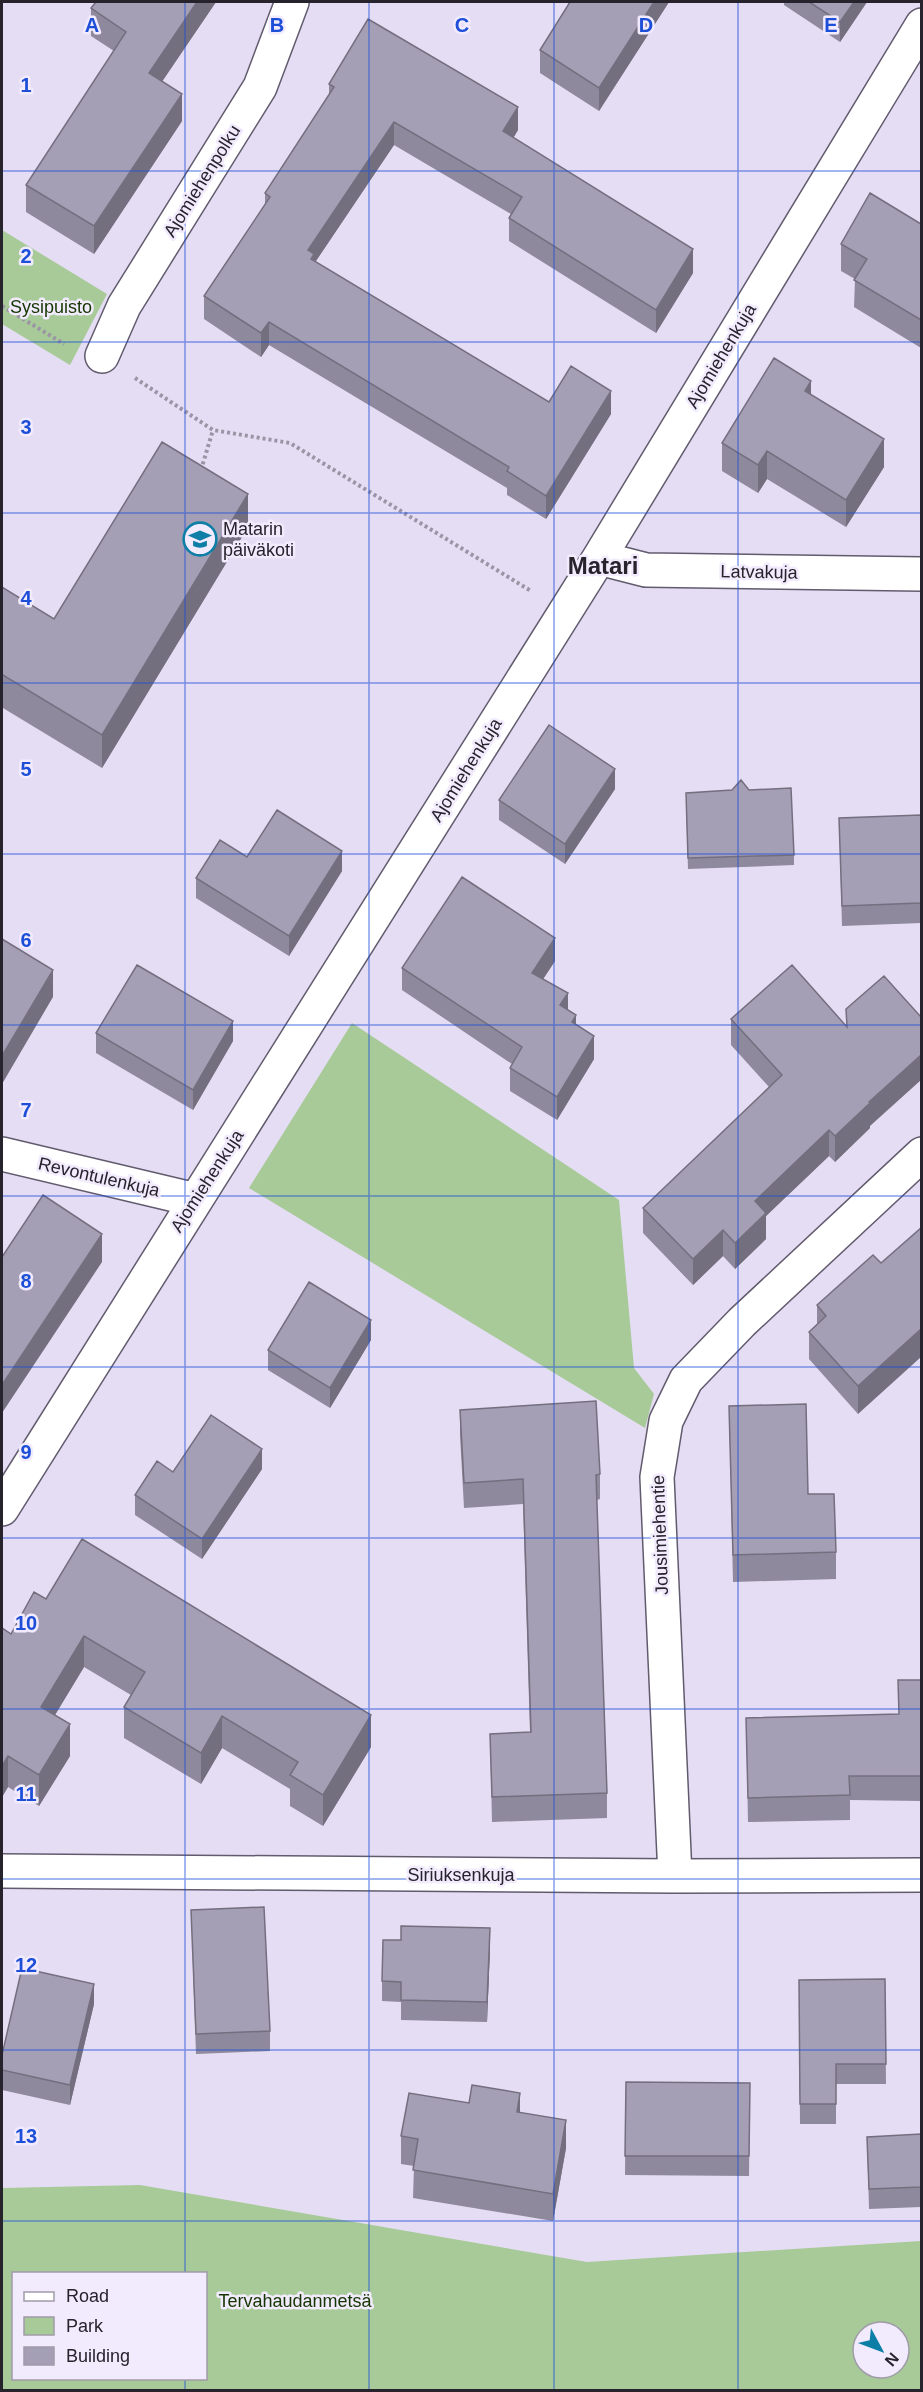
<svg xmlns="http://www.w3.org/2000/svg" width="923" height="2392" font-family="Arial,sans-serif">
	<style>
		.green { fill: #a7ca98; fill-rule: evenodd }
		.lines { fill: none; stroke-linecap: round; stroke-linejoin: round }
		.street-casing { stroke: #625b6e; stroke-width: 36 }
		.path { stroke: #9a94a5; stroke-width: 4; stroke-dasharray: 3 3; stroke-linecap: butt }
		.street { stroke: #fff; stroke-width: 33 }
		.wall { fill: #8e899c }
		.shaded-wall { fill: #746f7f }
		.building { fill: #a59fb5; stroke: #746f7f; stroke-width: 1.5 }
		.grid { fill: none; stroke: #1d4ed8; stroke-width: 1.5; stroke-opacity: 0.55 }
		.labels { text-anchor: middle; stroke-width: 5; stroke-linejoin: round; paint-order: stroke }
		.street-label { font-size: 18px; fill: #26232c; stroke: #f1ebfd }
		.park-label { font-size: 18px; fill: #153601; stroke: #f1ebfd }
		.poi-label { font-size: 18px; fill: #26232c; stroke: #f1ebfd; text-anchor: start }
		.district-label { font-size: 24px; font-weight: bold; fill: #26232c; stroke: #f1ebfd }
		.grid-label { font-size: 20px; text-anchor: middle; font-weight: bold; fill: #1d4ed8; stroke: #f1ebfd; stroke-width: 5; stroke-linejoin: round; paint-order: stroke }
	</style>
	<rect width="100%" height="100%" fill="#e5ddf3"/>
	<path class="green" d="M2 230 107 294 70 365 2 324Z
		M352 1023 619 1200 634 1368 654 1394 645 1428 249 1188Z
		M140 2185 587 2262 921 2241V2390H2V2188ZM14 2274H206V2378H14ZM863 2332H899V2368H863Z"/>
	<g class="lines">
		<g class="street-casing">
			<path id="street" d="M102 356 124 306 260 87 292 2
				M599 558 646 570 922 574
				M2 1154 196 1200
				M2 1509 599 558 922 25
				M2 1871 675 1876 922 1875
				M675 1876 657 1477 666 1421 686 1380 742 1322 922 1154"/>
		</g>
		<path class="path" d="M2 306 64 344
			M135 378 213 430 290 443 531 591
			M201 470 213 430"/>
		<use href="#street" class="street"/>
	</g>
	<path class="wall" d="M216 2 162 81 182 121 94 254 26 212V185L114 51 91 36V8Z
		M570 2H669L599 111 540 73V50Z
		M784 2H867L840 42 784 5Z
		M329 84 518 130 513 138 693 273 656 333 509 241V218L511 214 394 145 315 262 549 402 611 414 546 519 507 495V488L269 345 261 357 204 319V296L265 205V193L329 95Z
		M921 224V348L854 307 855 279 841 271V244Z
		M811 394 884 467 846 527 767 479 758 493 722 471V443Z
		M248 527 102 768 3 708 2 587 54 619Z
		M615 789 565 864 499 820V800Z
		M732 790 794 855V865L688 869 686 803Z
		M921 815V923L842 926 839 818Z
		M247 857 342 871 289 956 196 898V878Z
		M555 961 543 979 568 1010 594 1059 557 1120 510 1091V1068L512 1064 402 990V968Z
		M846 1009 870 1128 835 1162 829 1156 766 1216V1239L735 1269 723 1256 693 1285 643 1233V1208L769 1087 731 1045V1019L846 1026Z
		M96 1033 233 1041 193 1110 96 1053Z
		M881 1263 858 1414 809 1359V1332L817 1324V1305Z
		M371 1340 330 1408 268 1370V1350Z
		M729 1406 808 1494 836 1552V1579L733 1582Z
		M460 1410 600 1474V1499L597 1500 607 1793V1818L492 1822 490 1734 530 1732 523 1504 464 1508 460 1435Z
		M262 1469 202 1559 135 1515V1495L173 1472Z
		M46 1599 371 1747 323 1826 290 1806V1789L222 1748 201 1784 124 1738V1707L131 1695 84 1667 55 1715 70 1756 39 1806 8 1787 2 1797V1628L11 1634Z
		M921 1680V1821V1801L850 1800V1820L748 1822 746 1718 899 1714Z
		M191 1910 270 2031V2051L196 2054Z
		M490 1948 487 2022 401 2020V2002L382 2001V1981Z
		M885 1979 886 2084H836V2124H800L799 1980Z
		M94 2004 70 2105 2 2090V2055Z
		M626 2082 750 2083 749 2176 625 2175Z
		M520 2112 566 2148 553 2221 413 2198 414 2166 401 2164V2136Z
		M921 2134V2207L869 2209 867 2137Z"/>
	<path class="shaded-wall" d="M197 2H216L149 101V73Z
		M654 2H669L599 111V88Z
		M854 2H867L840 42V22Z
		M182 94V121L94 254V226Z
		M518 107V130L503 155V131Z
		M394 122V145L314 264V277L308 250Z
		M693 249V273L656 333V310Z
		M269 322V345L261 357V333Z
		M811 381V409L805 391Z
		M611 391V414L546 519V496Z
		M884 439V467L846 527V500Z
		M767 451V479L758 493V465Z
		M248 494V527L102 768V735Z
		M3 675V708L2 711V677Z
		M615 769V789L565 864V844Z
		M342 851V871L289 956V936Z
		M555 938V961L532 996V973Z
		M53 970V997L2 1084V1056Z
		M568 993V1016L560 1005Z
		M576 1015V1038L572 1022Z
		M233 1021V1041L193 1110V1090Z
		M594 1036V1059L557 1120V1097Z
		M921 1055V1080L870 1126V1128L835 1162V1136L869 1102Z
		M829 1130V1156L766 1216V1239L735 1269V1243L755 1201Z
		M723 1230V1256L693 1285V1259Z
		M102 1234V1262L2 1413V1385Z
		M371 1320V1340L330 1408V1388Z
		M921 1329V1357L858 1414V1386Z
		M262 1449V1469L202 1559V1539Z
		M84 1636V1667L41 1738V1707Z
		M371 1715V1747L323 1826V1795Z
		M222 1716V1748L201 1784V1753Z
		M70 1724V1756L39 1806V1775Z
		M8 1756V1787L2 1797V1766Z
		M490 1928V1948L487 2022V2002Z
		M94 1984V2004L70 2105V2085Z
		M520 2093V2120L517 2112Z
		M566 2120V2148L553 2221V2194Z"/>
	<path class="building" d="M96 2H197L149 73 182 94 94 226 26 185 126 32 91 8Z
		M570 2H654L599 88 540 50Z
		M809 2H854L840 22Z
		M368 19 518 107 503 131 693 249 656 310 509 218 522 197 394 122 308 250 314 254 311 259 549 402 571 366 611 391 546 496 507 471 509 467 269 322 261 333 204 296 270 197 265 193 334 87 329 84Z
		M870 193 921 224V320L854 280 867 259 841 244Z
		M774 358 811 381 805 391 884 439 846 500 767 451 758 465 722 443Z
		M162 442 248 494 102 735 3 675 2 677V587L54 619Z
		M549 725 615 769 565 844 499 800Z
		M741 780 749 790 791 788 794 855 688 858 686 793 732 790Z
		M277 810 342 851 289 936 196 878 220 840 247 857Z
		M921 815V903L842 906 839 818Z
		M462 877 555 938 532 973 568 993 560 1005 576 1015 572 1022 594 1036 557 1097 510 1068 522 1047 402 968Z
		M2 939 53 970 2 1056Z
		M137 965 233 1021 193 1090 96 1033Z
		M792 965 847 1027 846 1009 884 976 921 1017V1055L869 1102 870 1103 835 1136 829 1130 755 1201 766 1213 735 1243 723 1230 693 1259 643 1208 782 1075 731 1019Z
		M43 1195 102 1234 2 1385V1257Z
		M921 1228V1329L858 1386 809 1332 826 1316 817 1305 873 1255 881 1263Z
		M309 1282 371 1320 330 1388 268 1350Z
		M596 1401 600 1474 596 1475 607 1793 492 1797 490 1734 531 1732 523 1479 464 1483 460 1410Z
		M806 1404 808 1494H834L836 1552 733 1555 729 1406Z
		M211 1415 262 1449 202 1539 135 1495 157 1461 173 1472Z
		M82 1539 371 1715 323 1795 290 1775 298 1762 222 1716 201 1753 124 1707 145 1672 84 1636 41 1707 70 1724 39 1775 8 1756 2 1766V1628L11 1634 34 1592 46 1599Z
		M898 1680H921V1797V1776H849L850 1795 748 1798 746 1718 899 1714Z
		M264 1907 270 2031 196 2034 191 1910Z
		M401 1926 490 1928 487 2002 401 2000V1982L382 1981 383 1940H401Z
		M22 1968 94 1984 70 2085 2 2070V2055Z
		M885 1979 886 2064H836V2104H800L799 1980Z
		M626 2082 750 2083 749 2156H625Z
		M472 2085 520 2093 517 2112 566 2120 553 2194 413 2170 418 2139 401 2136 409 2093 469 2103Z
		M921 2134V2187L869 2189 867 2137Z"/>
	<path class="grid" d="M185 2V2274M369 2V2390M554 2V2390M738 2V2390M2 171H922M2 342H922M2 513H922M2 683H922M2 854H922M2 1025H922M2 1196H922M2 1367H922M2 1538H922M2 1709H922M2 1879H922M2 2050H922M2 2221H922M185 2378V2390"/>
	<defs>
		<g id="school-ring" transform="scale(1.725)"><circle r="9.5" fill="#f1ebfd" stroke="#0d7ea6" stroke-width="1.5"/><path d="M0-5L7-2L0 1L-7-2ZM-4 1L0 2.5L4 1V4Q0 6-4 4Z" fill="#0d7ea6"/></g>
	</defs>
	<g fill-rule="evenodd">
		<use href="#school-ring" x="200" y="539"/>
	</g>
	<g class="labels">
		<g class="street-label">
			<text transform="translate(202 181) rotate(-58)" y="6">Ajomiehenpolku</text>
			<text transform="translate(721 356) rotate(-59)" y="6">Ajomiehenkuja</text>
			<text transform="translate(759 572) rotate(1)" y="6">Latvakuja</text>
			<text transform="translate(466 770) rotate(-58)" y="6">Ajomiehenkuja</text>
			<text transform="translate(99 1177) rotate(13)" y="6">Revontulenkuja</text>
			<text transform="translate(207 1181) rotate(-57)" y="6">Ajomiehenkuja</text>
			<text transform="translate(660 1535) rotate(-92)" y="6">Jousimiehentie</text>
			<text x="461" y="1881">Siriuksenkuja</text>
		</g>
		<g class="park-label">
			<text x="51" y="313">Sysipuisto</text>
			<text x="295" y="2307">Tervahaudanmetsä</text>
		</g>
		<g class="poi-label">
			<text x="223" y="535">Matarin<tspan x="223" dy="21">päiväkoti</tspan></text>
		</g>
		<g class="district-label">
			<text x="603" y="574">Matari</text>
		</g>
	</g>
	<g class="grid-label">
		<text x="92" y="32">A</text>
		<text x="277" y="32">B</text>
		<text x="462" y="32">C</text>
		<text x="646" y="32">D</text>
		<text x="831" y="32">E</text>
		<text x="26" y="92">1</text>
		<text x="26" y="263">2</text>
		<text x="26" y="434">3</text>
		<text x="26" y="605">4</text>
		<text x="26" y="776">5</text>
		<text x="26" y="947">6</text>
		<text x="26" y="1117">7</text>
		<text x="26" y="1288">8</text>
		<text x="26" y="1459">9</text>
		<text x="26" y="1630">10</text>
		<text x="26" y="1801">11</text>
		<text x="26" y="1972">12</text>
		<text x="26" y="2143">13</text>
	</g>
	<rect width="923" height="2392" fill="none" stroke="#26232c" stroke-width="6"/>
	<rect x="12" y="2272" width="195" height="108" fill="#f1ebfd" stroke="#a09ba9" stroke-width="1.5"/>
	<rect x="24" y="2292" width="30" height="9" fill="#ffffff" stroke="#a09ba9" stroke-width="1.5"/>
	<text x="66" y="2302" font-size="18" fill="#26232c">Road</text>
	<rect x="24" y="2317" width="30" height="18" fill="#a7ca98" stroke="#a09ba9" stroke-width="1.5"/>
	<text x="66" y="2332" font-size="18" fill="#26232c">Park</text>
	<rect x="24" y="2347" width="30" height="18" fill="#a59fb5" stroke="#a09ba9" stroke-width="1.5"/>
	<text x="66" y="2362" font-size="18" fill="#26232c">Building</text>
	<g transform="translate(881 2350) rotate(131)"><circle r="28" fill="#f1ebfd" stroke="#a09ba9" stroke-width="1.5"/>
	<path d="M0-4.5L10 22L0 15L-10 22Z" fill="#0d7ea6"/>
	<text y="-9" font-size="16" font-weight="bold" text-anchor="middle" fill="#26232c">N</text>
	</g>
</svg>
